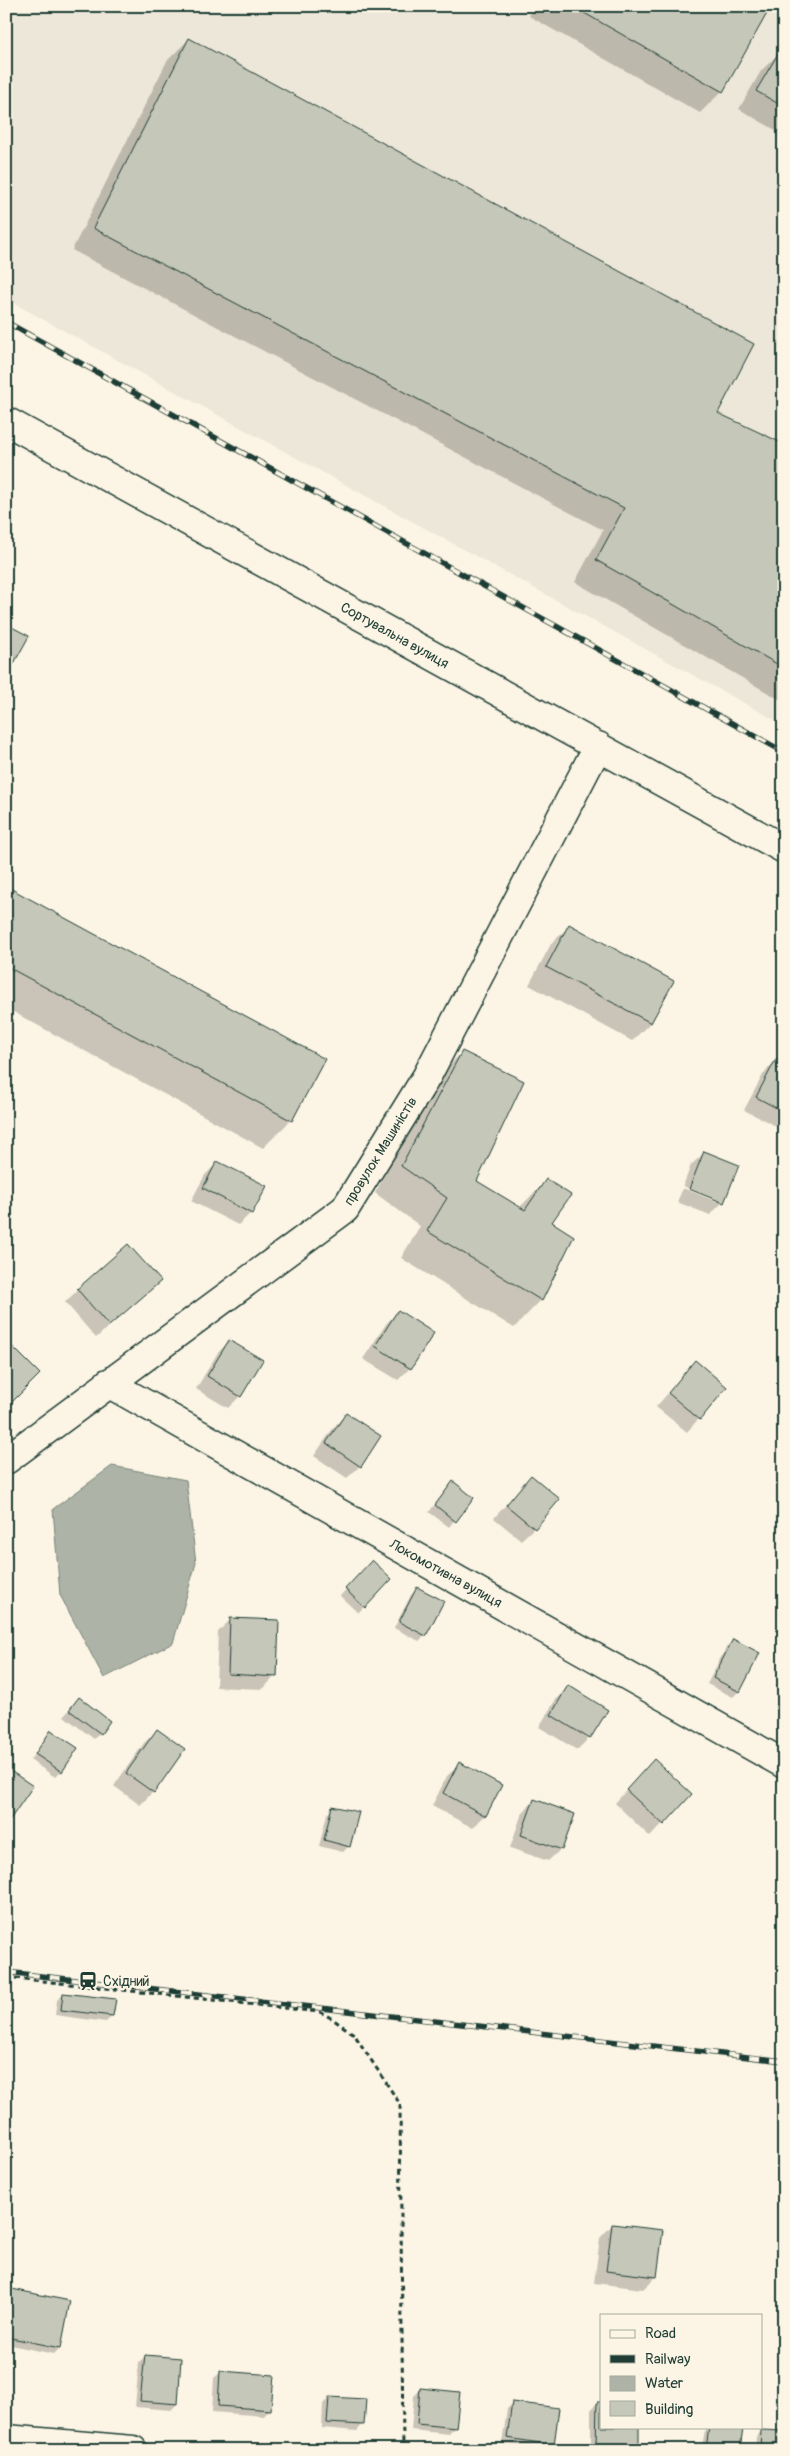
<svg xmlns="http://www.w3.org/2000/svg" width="790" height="2456" font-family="Pangolin,sans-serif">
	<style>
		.built { fill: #ece7d8 }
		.water { fill: #aeb3a7; stroke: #758479 }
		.shadow { fill: #0003 }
		.building { fill: #c5c7b9; stroke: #1f3d34 }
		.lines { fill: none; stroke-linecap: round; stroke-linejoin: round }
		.minor-casing { stroke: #1f3d34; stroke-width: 31 }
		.path { stroke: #1f3d34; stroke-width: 3; stroke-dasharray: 5 4; stroke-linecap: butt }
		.minor { stroke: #fcf5e5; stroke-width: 28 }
		.rail-casing { stroke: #1f3d34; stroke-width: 5.5 }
		.rail { stroke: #fcf5e5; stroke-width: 4; stroke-dasharray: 11; stroke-linecap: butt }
		.labels { text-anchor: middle; stroke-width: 5; stroke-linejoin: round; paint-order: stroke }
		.street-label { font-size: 14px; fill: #1f3d34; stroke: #fcf5e5 }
		.poi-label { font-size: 14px; fill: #1f3d34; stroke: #fcf5e5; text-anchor: start }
	</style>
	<rect width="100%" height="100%" fill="#fcf5e5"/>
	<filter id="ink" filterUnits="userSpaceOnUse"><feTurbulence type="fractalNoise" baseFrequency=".02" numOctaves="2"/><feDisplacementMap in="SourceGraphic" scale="10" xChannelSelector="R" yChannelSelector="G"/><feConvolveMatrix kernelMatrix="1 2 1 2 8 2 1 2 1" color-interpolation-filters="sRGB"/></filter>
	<g filter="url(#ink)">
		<path class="built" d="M6 6H784V725L6 299Z"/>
		<path class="water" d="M112 1466 186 1480 196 1563 173 1643 104 1678 60 1595 53 1509Z"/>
		<path class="shadow" d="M534 6H765L722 91 700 113 529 16Z
			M189 39 717 414 784 446V702L575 582 603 530 72 250 167 61Z
			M779 53 784 56V135L739 109 761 71Z
			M6 888 291 1120 263 1148 6 1008Z
			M569 926 672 981 650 1023 632 1041 529 985 551 944Z
			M462 1052 475 1182 519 1208 546 1181 550 1223 541 1300 514 1328 401 1258 420 1226 375 1193 435 1080Z
			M776 1060 784 1064V1130L744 1110 764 1073Z
			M704 1153 723 1202 710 1215 677 1202 683 1188 718 1202V1199L683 1186 691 1165Z
			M218 1162 251 1213 238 1225 191 1201 205 1175Z
			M159 1281 96 1338 65 1302 78 1290Z
			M398 1311 410 1368 398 1380 363 1359 386 1324Z
			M6 1341 39 1374 6 1406Z
			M229 1341 240 1396 228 1408 196 1389 217 1354Z
			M695 1362 726 1387 687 1432 656 1407Z
			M346 1414 360 1466 347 1478 314 1456 334 1427Z
			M531 1477 534 1528 521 1540 494 1518Z
			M447 1489 472 1498 449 1527 429 1512Z
			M366 1568 390 1579 358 1613 340 1596Z
			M417 1589 425 1635 419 1641 394 1628 411 1595Z
			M231 1619 275 1676 263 1689 216 1687 218 1632Z
			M733 1640 739 1691 733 1697 707 1684 727 1646Z
			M568 1687 589 1738 577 1750 539 1727 556 1699Z
			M79 1699 109 1722 94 1739 64 1716Z
			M157 1731 183 1749 153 1792 140 1805 114 1786 144 1743Z
			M51 1732 61 1771 55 1777 30 1760Z
			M460 1764 485 1815 473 1828 432 1806 447 1776Z
			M642 1773 690 1794 650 1837 615 1803Z
			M535 1800 561 1849 548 1861 510 1848 522 1813Z
			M333 1808 349 1846 343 1852 319 1846 327 1814Z
			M63 1994 112 2016 106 2022 55 2015 57 2000Z
			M612 2225 656 2277 643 2289 594 2283 600 2238Z
			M7 2290 60 2348 54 2354 6 2344Z
			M145 2356 177 2404 171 2410 135 2407 139 2362Z
			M221 2372 270 2409 264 2416 212 2412 214 2378Z
			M420 2390 455 2427 449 2434 411 2430 414 2396Z
			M329 2398 363 2424 357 2431 322 2428 323 2404Z
			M513 2403 552 2444 547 2450 502 2444 507 2409Z
			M597 2403H601V2427L638 2444 632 2450H591V2410Z
			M706 2427H742L739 2450H701Z
			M762 2431 784 2450H755L756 2437Z"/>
		<path class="building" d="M572 6H767L770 8 723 92Z
			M189 38 754 344 718 413 784 444V668L596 560 624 508 93 228Z
			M779 52 784 55V107L756 91Z
			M6 624 29 636 6 678Z
			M6 886 325 1059 292 1121 6 966Z
			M569 924 674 981 651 1023 546 967Z
			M462 1051 524 1081 477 1181 525 1210 546 1179 571 1195 552 1222 574 1236 542 1301 427 1231 447 1198 401 1166Z
			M776 1059 784 1063V1112L756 1097Z
			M704 1151 739 1165 724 1203 689 1189Z
			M217 1161 267 1186 252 1214 203 1188Z
			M128 1244 161 1281 109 1326 77 1289Z
			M398 1310 434 1333 411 1369 375 1346Z
			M6 1340 40 1374 11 1403 6 1398Z
			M229 1340 263 1360 241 1397 207 1376Z
			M695 1360 727 1387 700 1420 668 1393Z
			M346 1413 381 1436 361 1467 326 1443Z
			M531 1475 560 1499 535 1529 506 1505Z
			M453 1481 474 1498 456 1522 435 1505Z
			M372 1560 392 1579 365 1608 345 1589Z
			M417 1587 444 1601 426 1636 399 1622Z
			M230 1618 279 1620 277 1677 228 1674Z
			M733 1639 760 1653 740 1692 713 1678Z
			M568 1685 608 1710 590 1739 551 1715Z
			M79 1697 110 1721 101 1734 69 1710Z
			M157 1729 185 1749 154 1793 126 1773Z
			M51 1730 78 1748 62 1772 35 1754Z
			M654 1759 692 1794 664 1825 626 1790Z
			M459 1762 502 1785 486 1816 443 1793Z
			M6 1768 33 1786 7 1824H6Z
			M534 1799 575 1814 562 1850 521 1835Z
			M332 1806 359 1812 350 1847 324 1840Z
			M63 1993 116 1999 113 2016 61 2010Z
			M612 2224 663 2230 657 2277 606 2271Z
			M7 2288 70 2301 61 2348 6 2337Z
			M145 2355 181 2358 178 2404 140 2401Z
			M220 2371 274 2375 271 2410 218 2406Z
			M420 2388 460 2392 456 2428 417 2424Z
			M329 2397 366 2399 364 2425 327 2423Z
			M512 2402 559 2408 554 2445 507 2438Z
			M597 2402H601V2427H639V2445H596Z
			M709 2427H743L740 2450 706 2449Z
			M761 2430 784 2431V2450H760Z"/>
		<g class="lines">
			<g class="minor-casing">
				<path id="minor" d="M6 421 784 849
					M108 1383 784 1764
					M6 1460 345 1209 427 1076 598 746
					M6 2439 133 2450"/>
			</g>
			<path class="path" d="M6 1977 320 2012 331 2018 354 2034 400 2104 403 2450"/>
			<use href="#minor" class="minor"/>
			<g class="rail-casing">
				<path id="rail" d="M6 322 784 752
					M6 1972 784 2061"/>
			</g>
			<use href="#rail" class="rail"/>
		</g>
	</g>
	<defs>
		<g id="station-bare" transform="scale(1.5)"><path d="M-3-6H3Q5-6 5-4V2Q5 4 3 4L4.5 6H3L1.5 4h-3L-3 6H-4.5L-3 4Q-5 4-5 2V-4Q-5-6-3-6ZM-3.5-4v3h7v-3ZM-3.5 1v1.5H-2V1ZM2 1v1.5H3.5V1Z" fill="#1f3d34" stroke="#fcf5e5" stroke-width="2.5" paint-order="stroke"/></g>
	</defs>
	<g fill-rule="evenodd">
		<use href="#station-bare" x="88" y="1981"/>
	</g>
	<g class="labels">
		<g class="street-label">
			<text transform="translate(395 635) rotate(29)" y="5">Сортувальна вулиця</text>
			<text transform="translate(380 1151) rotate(-58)" y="5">провулок Машиністів</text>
			<text transform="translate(446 1573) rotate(29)" y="5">Локомотивна вулиця</text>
		</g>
		<g class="poi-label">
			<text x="103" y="1986">Східний</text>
		</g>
	</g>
	<rect width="790" height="2456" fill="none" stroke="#fcf5e5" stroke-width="25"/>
	<rect x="12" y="12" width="765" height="2431" fill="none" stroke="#1f3d34" stroke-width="2" filter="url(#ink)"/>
	<rect x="600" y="2314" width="162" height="115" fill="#fcf5e5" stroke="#a4ab9e"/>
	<rect x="610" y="2330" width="25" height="8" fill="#fcf5e5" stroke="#a4ab9e"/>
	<text x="645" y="2338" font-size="15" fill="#1f3d34">Road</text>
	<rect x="610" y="2355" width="25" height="8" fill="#1f3d34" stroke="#a4ab9e"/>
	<text x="645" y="2364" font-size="15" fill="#1f3d34">Railway</text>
	<rect x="610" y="2376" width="25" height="15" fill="#aeb3a7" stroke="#a4ab9e"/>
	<text x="645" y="2388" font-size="15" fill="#1f3d34">Water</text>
	<rect x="610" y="2401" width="25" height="15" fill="#c5c7b9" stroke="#a4ab9e"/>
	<text x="645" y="2414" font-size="15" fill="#1f3d34">Building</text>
</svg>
